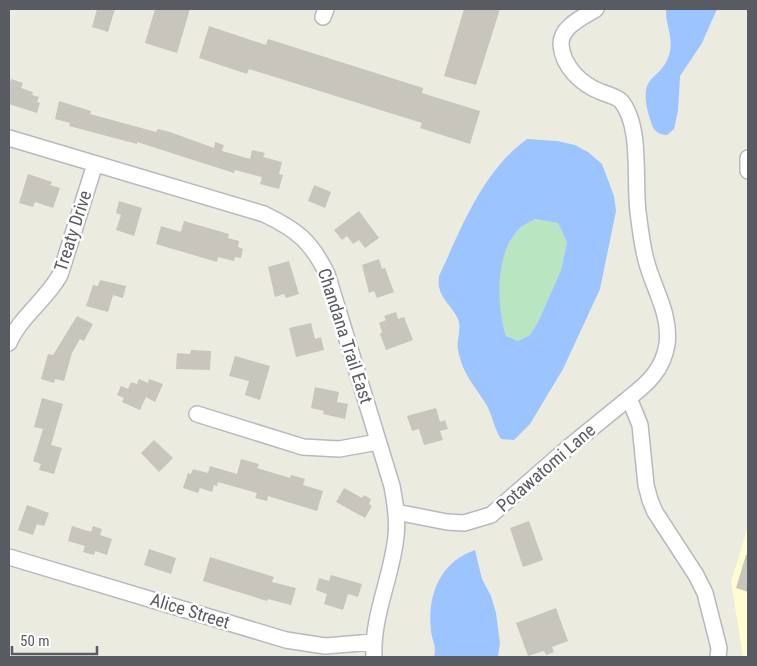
<svg xmlns="http://www.w3.org/2000/svg" width="757" height="666" font-family="'Roboto Condensed',sans-serif">
	<style>
		.commercial { fill: #fffcd1 }
		.green { fill: #bae5c1 }
		.water { fill: #9cc4ff; fill-rule: evenodd }
		.building { fill: #c7c5bc }
		.lines { fill: none; stroke-linecap: round; stroke-linejoin: round }
		.minor-casing { stroke: #b7b9bf; stroke-width: 18 }
		.minor { stroke: #fff; stroke-width: 15 }
		.labels { text-anchor: middle; stroke-width: 5; stroke-linejoin: round; paint-order: stroke }
		.street-label { font-size: 18px; fill: #585b61; stroke: #fff }
	</style>
	<rect width="100%" height="100%" fill="#ecebdf"/>
	<path class="commercial" d="M748 527V657L743 656 731 582Z"/>
	<path class="green" d="M535 219 558 223 567 242 561 270 538 322 530 335 518 341 506 336C497 305 492 255 519 229 523 225 530 222 535 219Z"/>
	<path class="water" d="M666 9H717L702 43 680 76 678 111 674 129 667 135C656 134 653 130 650 119 635 69 663 84 670 51 673 36 665 23 666 9Z
		M527 139 557 141 575 145 588 152 602 164 614 196 616 211 600 289 563 369 530 424 514 440 501 439C494 428 492 414 486 404 473 383 463 375 458 350 456 340 462 330 458 319 450 302 436 297 439 276 462 227 482 172 527 139ZM535 219 558 223 567 242 561 270 538 322 530 335 518 341 506 336C497 306 494 254 519 229 523 225 530 222 535 219Z
		M475 550 482 579 491 596 496 613 500 643 498 657H434C437 646 432 641 431 631 427 595 440 562 475 550Z"/>
	<path class="building" d="M97 9H115L108 32 92 27Z
		M155 9H190L177 53 145 43Z
		M464 9H500L476 85 444 76Z
		M209 26 266 45 268 39 423 88 422 93 480 111 470 144 420 128 422 123 249 69 247 74 199 58Z
		M11 79 23 83 21 88 33 92 32 95 39 97 37 102 40 103 37 113 9 104V87Z
		M59 101 91 111 90 114 156 132 158 129 170 132 214 148 215 142 224 145 222 151 250 159 252 150 265 153 263 157 282 162 279 174 283 175 279 189 260 184 262 177 235 170 234 173 137 142V144L69 126 70 123 55 119Z
		M28 174 52 182 50 185 60 188 53 208 35 202 33 207 19 203Z
		M314 185 331 192 325 208 308 201Z
		M119 201 142 208 134 236 116 230 121 215 116 213Z
		M359 211 379 238 365 248 359 240 353 244 347 236 342 240 334 230Z
		M184 221 229 234 228 238 239 241 238 247 243 249 241 258 235 257 234 261 218 257 217 262 156 244 161 226 181 232Z
		M379 259 382 269 385 268 394 292 377 298 374 291 369 293 362 265Z
		M289 261 299 294 286 298 284 294 275 297 268 267Z
		M100 280 126 286 123 298 113 295 108 312 86 306 93 285 98 286Z
		M396 312 398 319 404 317 413 340 386 350 380 334 382 332 379 323 386 320 384 316Z
		M77 316 93 324 84 341 80 339 72 353 64 381 55 379 54 383 41 379 48 354 53 355Z
		M311 323 315 339 321 337 324 350 296 357 289 328Z
		M191 350 211 351 210 370 176 369 177 353 190 354Z
		M235 356 270 366 260 400 245 395 249 381 229 376Z
		M139 379 148 383 149 379 163 384 155 402 146 397 140 410 122 402 124 398 117 395 121 386 128 389 131 382 137 384Z
		M315 387 339 392 337 402 348 404 345 419 323 414 324 411 311 408Z
		M42 398 63 404 51 445 62 448 54 474 39 470 41 464 33 461 43 429 34 427Z
		M436 408 440 422 445 420 448 429 440 431 443 440 424 445 419 429 412 431 407 416Z
		M154 440 173 458 159 472 141 453Z
		M241 459 259 464 257 468 290 478 291 475 305 479 303 485 323 491 317 511 268 496 267 501 255 498 257 493 218 482 217 486 214 485 212 492 200 488 198 493 183 488 188 473 191 474 193 469 208 473 210 466 237 474Z
		M344 488 362 498 364 495 371 499 369 504 372 506 365 518 336 502Z
		M27 505 49 513 44 526 37 524 33 535 18 530Z
		M529 521 543 560 523 567 510 528Z
		M72 526 91 532 93 526 102 529 100 535 112 539 107 555 95 551 94 555 83 552 85 546 68 541Z
		M149 549 176 558 171 574 144 565Z
		M746 555H748V592L736 588Z
		M210 557 274 577 272 582 296 588 291 605 268 599 267 601 203 581Z
		M331 575 362 584 358 597 348 594 343 610 324 604 327 594 316 590 319 578 329 581Z
		M556 608 568 641 552 647 554 652 546 655 544 651 528 656 516 623Z"/>
	<g class="lines">
		<g class="minor-casing">
			<path id="minor" d="M596 9C583 17 560 27 561 45 563 67 581 84 601 92 607 94 617 97 621 101 642 126 634 180 638 212 640 228 642 245 646 260 653 288 671 314 667 344 663 370 648 383 629 398L640 425 646 485 650 500 655 512 696 575 705 593 719 648 718 657
				M323 17 326 9
				M9 138 264 214C297 230 311 241 327 274L392 486C395 502 398 519 396 536 392 577 372 615 374 657
				M748 158V171
				M9 343C20 317 46 300 60 275L95 164
				M197 414 303 447 339 449 378 442
				M396 512 447 522 464 523 491 515 570 446 629 398
				M9 557 286 640 325 646 373 642"/>
		</g>
		<use href="#minor" class="minor"/>
	</g>
	<g class="labels">
		<g class="street-label">
			<text transform="translate(73 231) rotate(-72)" y="6">Treaty Drive</text>
			<text transform="translate(345 336) rotate(72)" y="6">Chandana Trail East</text>
			<text transform="translate(546 468) rotate(-41)" y="6">Potawatomi Lane</text>
			<text transform="translate(190 611) rotate(17)" y="6">Alice Street</text>
		</g>
	</g>
	<rect width="757" height="666" fill="none" stroke="#585b61" stroke-width="20"/>
	<path d="M12 646v8h85v-8" fill="none" stroke="#585b61" stroke-width="2.5"/>
	<text x="20" y="646" font-size="15" fill="#585b61" stroke="#ffffff" stroke-width="4" paint-order="stroke">50 m</text>
</svg>
